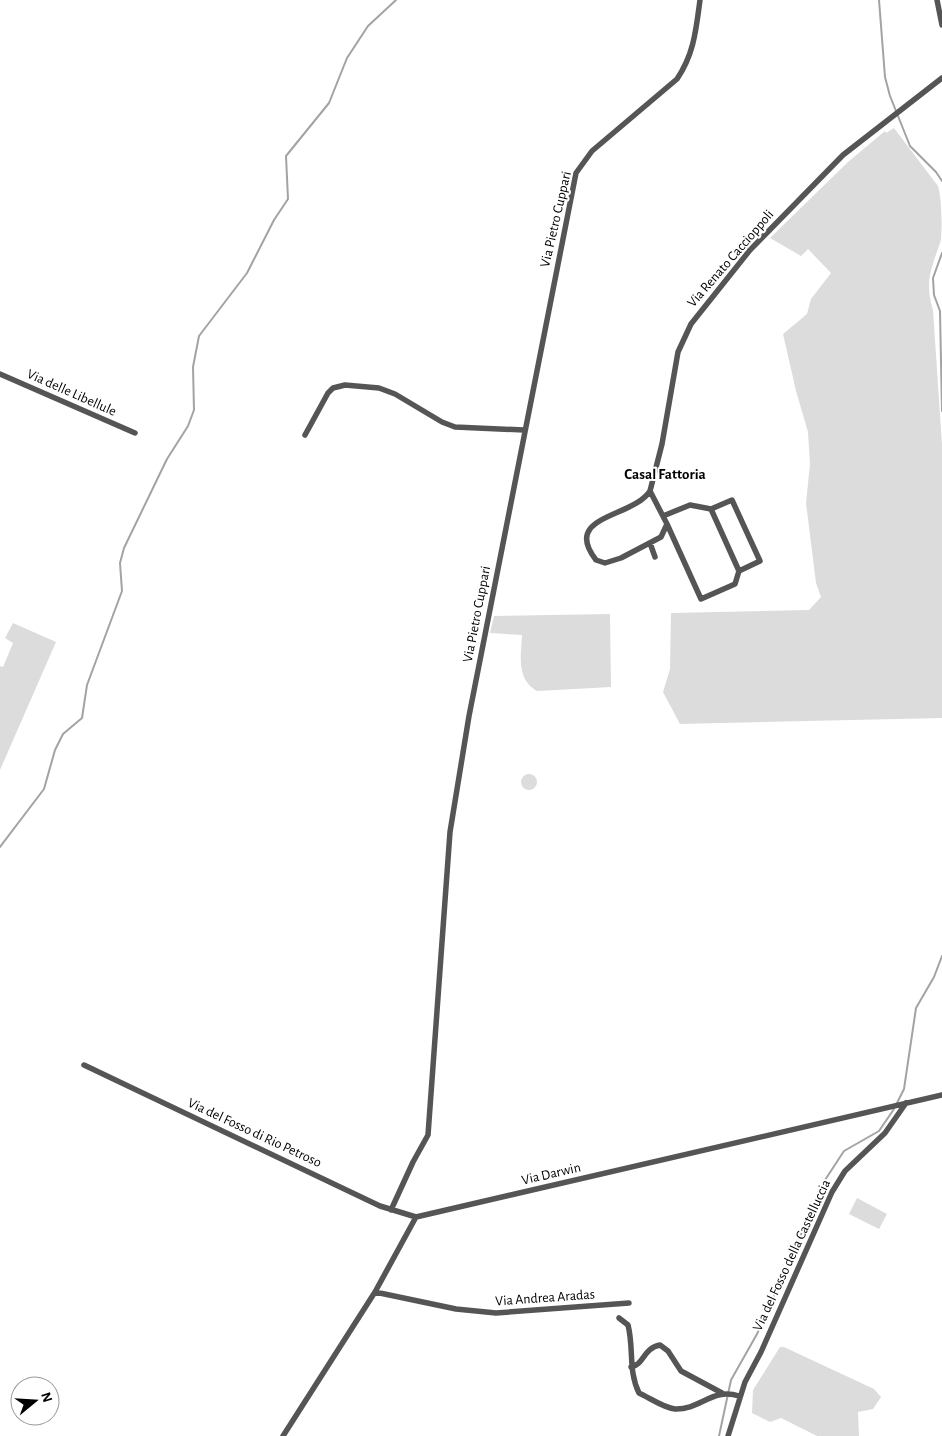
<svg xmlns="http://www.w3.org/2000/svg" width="942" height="1436" font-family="'Alegreya Sans',sans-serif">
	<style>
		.green { fill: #dcdcdc }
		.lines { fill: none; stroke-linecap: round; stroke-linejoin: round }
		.stream { stroke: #a3a3a3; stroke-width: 2 }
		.minor { stroke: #555; stroke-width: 5.5 }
		.labels { text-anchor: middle; stroke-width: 4; stroke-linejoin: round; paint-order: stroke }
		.street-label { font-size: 14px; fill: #000; stroke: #fff }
		.neighbourhood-label { font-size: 15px; font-weight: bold; fill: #000; stroke: #fff }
	</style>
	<rect width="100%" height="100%" fill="#fff"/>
	<path class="green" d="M894 128 938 186C942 200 942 225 941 240 932 267 924 281 933 310L942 445V718L680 724 663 692 670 669 671 613 809 610 821 597 816 583 806 503 810 464 808 432 796 391 783 334 807 314 811 299 831 273 808 249 801 256 770 238 848 162 885 131 886 133Z
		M610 614 611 687 537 691C516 679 521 656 522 635L490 633 494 616Z
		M13 623 56 642 0 770V666L3 667 13 643 5 638Z
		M521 782a8 8 0 1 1 16 0a8 8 0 1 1-16 0Z
		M857 1198 887 1214 879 1229 849 1214Z
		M780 1347H784L874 1389 881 1397 873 1409 858 1412 859 1436H817L781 1418 770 1422 752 1413 753 1390Z"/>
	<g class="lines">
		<path class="stream" d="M879 0 885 77 890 96 910 146 936 172 942 181
			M942 253 933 278 934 295 940 311 942 411
			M0 847 44 789 55 750 63 734 82 718 87 685 122 591 120 563 124 548 167 459 188 426 194 410 193 367 199 336 247 273 274 220 288 199 286 156 329 103 347 58 368 26 396 0
			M896 1105 904 1089 916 1008 934 977 942 956
			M719 1436 731 1380 757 1334 825 1180 844 1151 879 1131 894 1109"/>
		<path class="minor" d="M937 0 942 25
			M0 374 135 433
			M305 435 328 393 333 388 345 385 379 388 395 394 442 422 455 427 524 430
			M650 491 667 524 701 599 735 584 739 571 760 561 732 500 711 509 690 505 663 516
			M711 509 739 571
			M667 524 661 537 621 558 605 563 596 560C561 515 633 518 650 491L662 444 678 352 691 324 750 250 843 155 942 78
			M650 543 655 557
			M84 1065 380 1206 416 1217 942 1095
			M391 1210 413 1162 428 1135 450 832 469 716 576 173 592 151 677 79C694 54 696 30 700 0
			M375 1292 456 1309 496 1313 629 1303
			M619 1318 628 1325C634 1348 628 1371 639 1393 650 1398 664 1408 675 1409 700 1410 713 1387 739 1396
			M631 1367C644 1365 643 1348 660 1345L668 1351 681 1371 722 1393
			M283 1436 375 1292 416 1217
			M728 1436 745 1382 761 1352 832 1192 845 1171 885 1133 906 1103"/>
	</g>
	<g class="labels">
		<g class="street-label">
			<text transform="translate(555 219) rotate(-77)" y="5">Via Pietro Cuppari</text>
			<text transform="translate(730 258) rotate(-49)" y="5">Via Renato Caccioppoli</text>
			<text transform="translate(72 392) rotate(24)" y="5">Via delle Libellule</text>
			<text transform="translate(476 614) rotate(-79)" y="5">Via Pietro Cuppari</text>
			<text transform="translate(255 1132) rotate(25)" y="5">Via del Fosso di Rio Petroso</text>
			<text transform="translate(551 1173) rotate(-13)" y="5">Via Darwin</text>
			<text transform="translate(791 1255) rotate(-65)" y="5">Via del Fosso della Castelluccia</text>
			<text transform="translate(545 1297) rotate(-4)" y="5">Via Andrea Aradas</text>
		</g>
		<g class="neighbourhood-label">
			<text x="665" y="479">Casal Fattoria</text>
		</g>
	</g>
	<g transform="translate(35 1401) rotate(72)"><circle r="24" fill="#ffffff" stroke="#999999"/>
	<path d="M0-4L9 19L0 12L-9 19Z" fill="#000000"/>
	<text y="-8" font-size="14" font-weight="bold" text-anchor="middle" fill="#000000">N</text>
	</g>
</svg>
